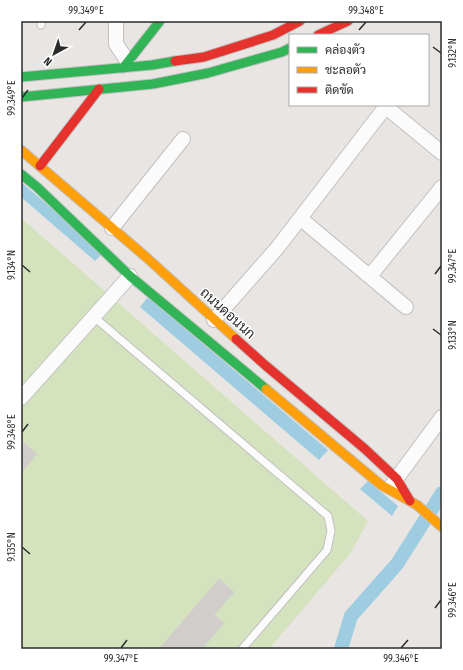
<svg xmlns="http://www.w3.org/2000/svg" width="463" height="670" font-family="'Fira Sans Condensed',Sarabun,sans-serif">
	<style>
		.pitch { fill: #d4e3bd }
		.water { fill: #9ecde1 }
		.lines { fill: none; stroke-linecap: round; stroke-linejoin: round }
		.canal { stroke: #9ecde1; stroke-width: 14 }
		.building { fill: #d0cdcb; stroke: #d3d1ce }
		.lane-casing { stroke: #c1c0c0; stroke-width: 9 }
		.street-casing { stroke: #c1c0c0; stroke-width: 16 }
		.fast-casing { stroke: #c1c0c0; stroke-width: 11 }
		.slow-casing { stroke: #c1c0c0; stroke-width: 11 }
		.jam-casing { stroke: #c1c0c0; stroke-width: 11 }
		.lane { stroke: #fcfbfb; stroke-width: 7 }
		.street { stroke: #fcfbfb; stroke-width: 14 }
		.fast { stroke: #30b455; stroke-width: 9 }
		.slow { stroke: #ff9f0a; stroke-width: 9 }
		.jam { stroke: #e5322d; stroke-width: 9 }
		.ticks { fill: none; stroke: #2b2b2b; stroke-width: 1.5 }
		.labels { text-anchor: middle; stroke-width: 3; stroke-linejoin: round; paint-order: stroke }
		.street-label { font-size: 14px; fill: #2b2b2b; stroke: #fff }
		.neatline { fill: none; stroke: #2b2b2b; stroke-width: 1.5 }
		.ticks-label { font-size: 10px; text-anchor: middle; fill: #2b2b2b }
	</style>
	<rect width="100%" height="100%" fill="#e8e5e2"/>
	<path class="pitch" d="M21 218 368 521 350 554 269 649H21Z"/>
	<path class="water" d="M21 182 103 253 95 261 21 197Z
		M148 297 328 450 319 460 140 307Z
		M368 481 398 506 392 516 360 489Z"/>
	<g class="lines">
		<path class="canal" d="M341 649 351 616 397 564 442 493"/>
	</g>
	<path class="building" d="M22 441 37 454 21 473V442Z
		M219 579 234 592 214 615 224 623 202 649H159Z"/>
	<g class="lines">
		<g class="lane-casing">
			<path id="lane" d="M41 21V25
				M94 317 328 516 331 531 327 550 242 649"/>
		</g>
		<g class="street-casing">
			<path id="street" d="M116 21V44L128 62
				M386 107 442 153
				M300 218 406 307
				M112 228 183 139
				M370 276 442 187
				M214 320 278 247 387 105
				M21 398 130 276
				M391 486 442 417"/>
		</g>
		<g class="fast-casing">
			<path id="fast" d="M123 68 160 21
				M21 77 152 65 175 61
				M21 97 153 84 208 73 282 52 290 48
				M21 174 37 187 130 276 266 389"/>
		</g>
		<g class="slow-casing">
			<path id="slow" d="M21 150 146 257 236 339
				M266 389 381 485 417 505 442 527"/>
		</g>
		<g class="jam-casing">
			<path id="jam" d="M318 35 348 21
				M175 61 204 57 273 35 300 21
				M40 166 99 89
				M236 339 265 365 365 449 397 479 410 501"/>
		</g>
		<use href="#lane" class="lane"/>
		<use href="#street" class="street"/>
		<use href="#fast" class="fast"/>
		<use href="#slow" class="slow"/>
		<use href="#jam" class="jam"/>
	</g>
	<path class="ticks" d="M79 30 86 22M359 30 366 22M433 47 441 53M22 98 28 90M22 265 30 272M435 274 441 266M433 329 441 335M22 432 28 424M22 547 30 554M435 608 441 600M121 648 127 640M401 648 408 640"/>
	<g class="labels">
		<g class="street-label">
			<text transform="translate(228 313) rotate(42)" y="5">ถนนดอนนก</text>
		</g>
	</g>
	<rect width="463" height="670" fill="none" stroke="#ffffff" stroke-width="44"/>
	<rect x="289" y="34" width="140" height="72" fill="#ffffff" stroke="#aaaaaa"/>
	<rect x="297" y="47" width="20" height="6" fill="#30b455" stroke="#aaaaaa"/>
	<text x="325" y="54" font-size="12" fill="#2b2b2b">คล่องตัว</text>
	<rect x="297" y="67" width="20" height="6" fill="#ff9f0a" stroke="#aaaaaa"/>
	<text x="325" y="74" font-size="12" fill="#2b2b2b">ชะลอตัว</text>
	<rect x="297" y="87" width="20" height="6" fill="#e5322d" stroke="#aaaaaa"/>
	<text x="325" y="94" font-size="12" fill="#2b2b2b">ติดขัด</text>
	<g transform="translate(54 54) rotate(220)" stroke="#ffffff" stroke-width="3" paint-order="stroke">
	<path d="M0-3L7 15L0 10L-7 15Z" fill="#2b2b2b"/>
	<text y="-6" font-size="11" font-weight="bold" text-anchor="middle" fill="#2b2b2b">N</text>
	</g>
	<rect x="22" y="22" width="419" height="626" class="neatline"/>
	<g class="ticks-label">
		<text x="86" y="14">99.349°E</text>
		<text x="366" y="14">99.348°E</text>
		<text transform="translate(452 53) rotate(-90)" y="4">9.132°N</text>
		<text transform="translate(11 98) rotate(-90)" y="4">99.349°E</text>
		<text transform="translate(11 265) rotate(-90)" y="4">9.134°N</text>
		<text transform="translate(452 266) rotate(-90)" y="4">99.347°E</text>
		<text transform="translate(452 335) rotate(-90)" y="4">9.133°N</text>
		<text transform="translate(11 432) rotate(-90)" y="4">99.348°E</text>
		<text transform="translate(11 547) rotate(-90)" y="4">9.135°N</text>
		<text transform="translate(452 600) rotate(-90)" y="4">99.346°E</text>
		<text x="121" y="662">99.347°E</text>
		<text x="401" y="662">99.346°E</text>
	</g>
</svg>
